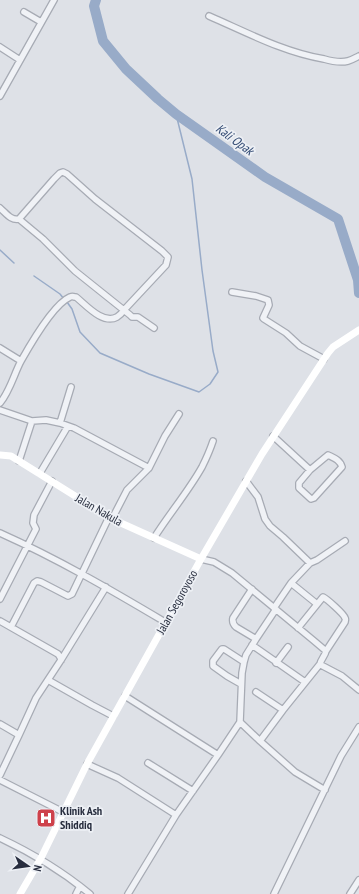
<svg xmlns="http://www.w3.org/2000/svg" width="359" height="894" font-family="'PT Sans Narrow',sans-serif">
	<style>
		.lines { fill: none; stroke-linecap: round; stroke-linejoin: round }
		.stream { stroke: #98abc8; stroke-width: 1.5 }
		.river { stroke: #98abc8; stroke-width: 10 }
		.street-casing { stroke: #a7abb4; stroke-width: 8 }
		.street { stroke: #f0f2f6; stroke-width: 5.5 }
		.secondary { stroke: #fff; stroke-width: 7 }
		.labels { text-anchor: middle; stroke-width: 3.5; stroke-linejoin: round; paint-order: stroke }
		.street-label { font-size: 12px; fill: #272d3e; stroke: #edf0f5 }
		.poi-label { font-size: 12px; font-weight: bold; fill: #272d3e; stroke: #edf0f5; text-anchor: start }
		.water-label { font-size: 13px; font-style: italic; fill: #314972; stroke: #edf0f5 }
	</style>
	<rect width="100%" height="100%" fill="#dee1e7"/>
	<g class="lines">
		<path class="stream" d="M0 250 14 263
			M34 276 60 294 64 299
			M67 302 72 309 80 332 100 353 149 374 199 392 210 384 218 372 213 351 202 270 192 179 176 114"/>
		<path class="river" d="M96 0 94 6 103 41 126 69 158 99 176 114 265 177 338 219 358 280 359 293"/>
		<g class="street-casing">
			<path id="street" d="M24 12 41 22
				M209 16C246 32 283 52 324 59 331 61 340 63 348 61 352 60 355 58 359 56
				M0 47 20 60
				M0 96 54 0
				M0 208C6 213 11 221 19 219L54 179 60 173 63 172 67 174 95 199 162 251 168 257 166 265 124 310C122 313 120 315 117 317 103 325 86 305 76 297 73 297 73 296 70 297 54 304 30 345 21 361 14 374 10 391 0 403
				M19 219 43 239 75 271 130 315 132 317H138L154 328
				M232 292 256 296 268 300 269 305 263 318 264 319 286 333 300 346 324 359
				M0 348 21 361
				M0 410 32 421 46 420 60 423 74 428 149 468
				M60 423 71 387
				M273 436 310 470
				M328 455C334 458 340 460 342 467L314 498 311 499 299 488V483L310 470Z
				M19 461 32 421
				M40 473 68 426
				M246 481 258 497 265 519 270 526 283 537 310 563
				M112 519 127 490 149 468 165 436 179 414
				M0 533C58 559 111 590 165 622
				M154 538C169 514 188 492 202 467 206 459 210 450 213 441
				M201 559 214 562 232 573 313 640 326 651C325 656 321 659 320 664L321 665 342 676 359 690
				M291 583 317 604
				M252 589 233 618C232 622 233 624 236 627L256 639
				M0 599 36 529 33 523 34 515 52 481
				M274 608 291 583 310 563 317 560 345 541
				M0 621 58 654 60 657 61 660
				M11 627 34 583 37 581 41 582 68 596 72 594 109 517
				M298 628 323 597C327 599 344 614 345 618 346 619 345 621 345 622L326 651
				M252 645 305 682
				M276 663 288 647
				M48 680 92 705 113 716
				M241 684 227 676 213 666V661L222 649H224L244 662
				M256 692 283 710
				M125 696 218 755
				M240 722 260 741 283 710 320 664
				M0 724 19 735
				M260 741 295 772 325 790
				M148 763 193 791
				M87 764 118 778 176 815
				M0 775 19 735 36 698 61 660 106 587
				M0 780 63 812
				M0 838C32 853 62 871 90 894
				M76 894 80 886
				M128 894 176 815 218 755 240 722 242 673 244 662 246 655 256 639 276 609
				M274 894 341 756 359 727
				M350 894 359 880"/>
		</g>
		<use href="#street" class="street"/>
		<path class="secondary" d="M0 455 11 456 19 461 112 519 201 559
			M20 894 41 858 87 764 201 559 262 454 328 353 333 347 359 330"/>
	</g>
	<defs>
		<g id="hospital-square" transform="scale(1)"><rect x="-9" y="-9" width="18" height="18" rx="4" fill="#ce414b" stroke="#edf0f5"/><path d="M-5-5h3v3.5h4V-5h3V5h-3V1.5h-4V5h-3Z" fill="#fff"/></g>
	</defs>
	<g fill-rule="evenodd">
		<use href="#hospital-square" x="46" y="818"/>
	</g>
	<g class="labels">
		<g class="street-label">
			<text transform="translate(99 510) rotate(30)" y="4">Jalan Nakula</text>
			<text transform="translate(177 602) rotate(-61)" y="4">Jalan Segoroyoso</text>
		</g>
		<g class="poi-label">
			<text x="60" y="815">Klinik Ash<tspan x="60" dy="14">Shiddiq</tspan></text>
		</g>
		<g class="water-label">
			<text transform="translate(235 139) rotate(36)" y="5">Kali Opak</text>
		</g>
	</g>
	<g transform="translate(28 866) rotate(103)" stroke="#edf0f5" stroke-width="3" paint-order="stroke">
	<path d="M0-3L7 15L0 10L-7 15Z" fill="#272d3e"/>
	<text y="-6" font-size="11" font-weight="bold" text-anchor="middle" fill="#272d3e">N</text>
	</g>
</svg>
